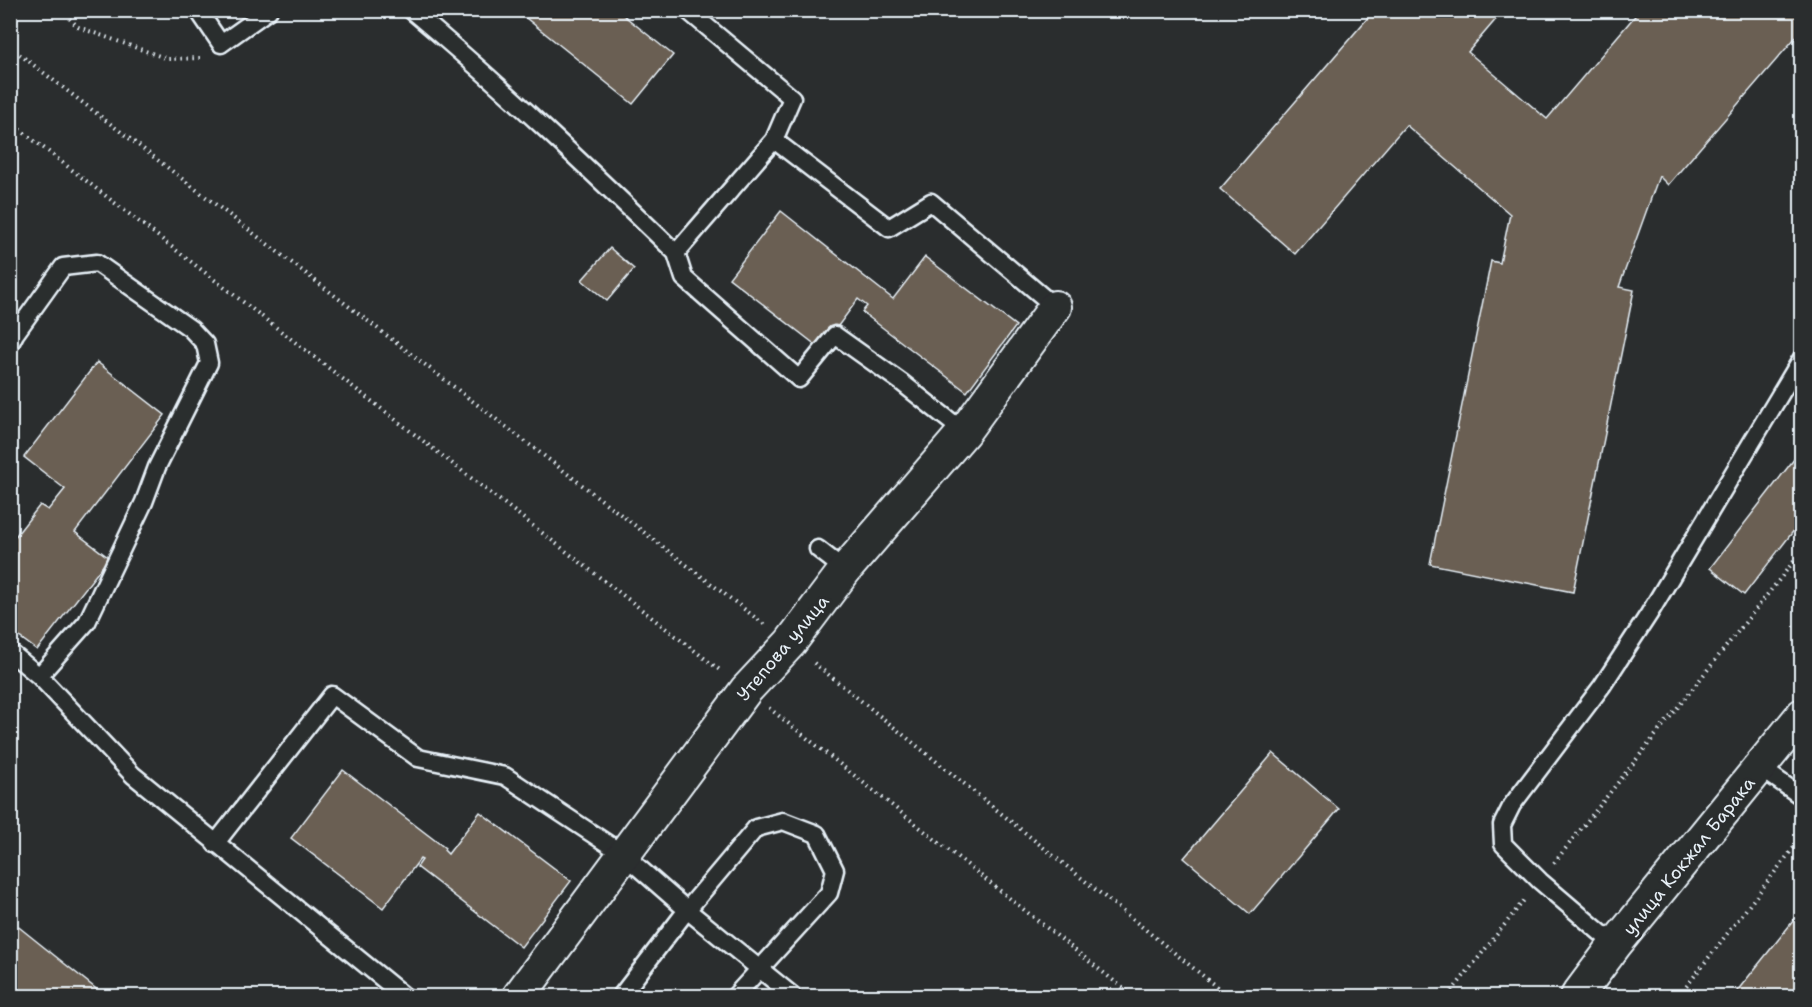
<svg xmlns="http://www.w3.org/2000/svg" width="1812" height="1007" font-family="'Shantell Sans',sans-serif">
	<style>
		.building { fill: #6b5f52; stroke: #e8f1f8; stroke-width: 1.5 }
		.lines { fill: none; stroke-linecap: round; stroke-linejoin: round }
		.lane-casing { stroke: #e8f1f8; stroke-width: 21 }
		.street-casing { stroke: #e8f1f8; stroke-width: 36 }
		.path { stroke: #e8f1f8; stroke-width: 4; stroke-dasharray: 1.5 4.5; stroke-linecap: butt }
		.lane { stroke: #2a2d2e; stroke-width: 16 }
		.street { stroke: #2a2d2e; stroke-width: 32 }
		.labels { text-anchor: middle; stroke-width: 6; stroke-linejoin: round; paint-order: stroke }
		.street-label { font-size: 18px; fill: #e8f1f8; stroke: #2a2d2e }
	</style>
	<rect width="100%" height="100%" fill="#2a2d2e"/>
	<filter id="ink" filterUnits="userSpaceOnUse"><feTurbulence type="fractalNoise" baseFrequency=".0167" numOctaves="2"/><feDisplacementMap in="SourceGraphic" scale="12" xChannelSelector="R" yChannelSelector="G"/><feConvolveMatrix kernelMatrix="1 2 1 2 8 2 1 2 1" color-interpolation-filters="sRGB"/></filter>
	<g filter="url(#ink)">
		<path class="building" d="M516 10H617L673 55 633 104Z
			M1368 10H1504L1468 52 1547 119 1640 10H1802V30L1668 185 1659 176 1619 287 1634 290 1573 592 1430 564 1491 261 1500 263 1510 214 1406 125 1295 254 1220 189 1372 13Z
			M781 211 893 299 925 257 1016 326 967 392 862 312 867 306 858 299 821 349 729 278Z
			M610 248 634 269 607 301 582 280Z
			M97 362 165 415 75 532 109 558 37 650 10 630V543L40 505 48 510 65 489 24 457Z
			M1802 449V520L1744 595 1710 568Z
			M1273 753 1339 809 1250 914 1184 858Z
			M343 770 445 848 444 850 448 854 480 812 571 881 521 947 417 867 422 860 420 859 383 908 291 838Z
			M1802 910V996H1733Z
			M10 920 105 996H10Z"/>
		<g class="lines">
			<g class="lane-casing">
				<path id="lane" d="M198 10 221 44 269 10
					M411 10C503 87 590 170 676 253
					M687 10 792 98 774 140
					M10 344 15 334 63 267 97 263 191 329 205 344 209 363 157 467 144 502 87 622 39 676
					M964 432 901 382 835 335 799 379 684 278 676 253 774 140 889 228 931 202 1055 307
					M818 549 845 570
					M10 652 39 676 133 775 404 996
					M1761 768 1802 797
					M215 844 332 695 418 758 505 776 623 854 687 910 756 828 783 821 817 834 835 870 829 893 735 996
					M1615 945 1540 881 1503 844 1502 825 1512 805 1602 686 1649 614 1802 358
					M621 996 687 910 793 996"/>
			</g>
			<g class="street-casing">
				<path id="street" d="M519 996 746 690 790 643 845 570 964 432 1055 307
					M1577 996 1615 945 1802 715"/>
			</g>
			<path class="path" d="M61 10 78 27 168 59 201 58
				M10 47 765 625
				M10 122 721 671
				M814 663 1228 996
				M769 708 1133 996
				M1554 863 1802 551
				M1448 996 1525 899
				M1679 996 1802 837"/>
			<use href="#lane" class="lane"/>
			<use href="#street" class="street"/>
		</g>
	</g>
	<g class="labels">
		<g class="street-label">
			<text transform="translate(783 648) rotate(-50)" y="6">Утепова улица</text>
			<text transform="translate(1689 856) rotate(-51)" y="6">улица Кокжал Барака</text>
		</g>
	</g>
	<rect width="1812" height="1007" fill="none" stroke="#2a2d2e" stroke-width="36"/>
	<rect x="18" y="18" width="1776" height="971" fill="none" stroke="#e8f1f8" stroke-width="2" filter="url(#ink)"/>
</svg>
